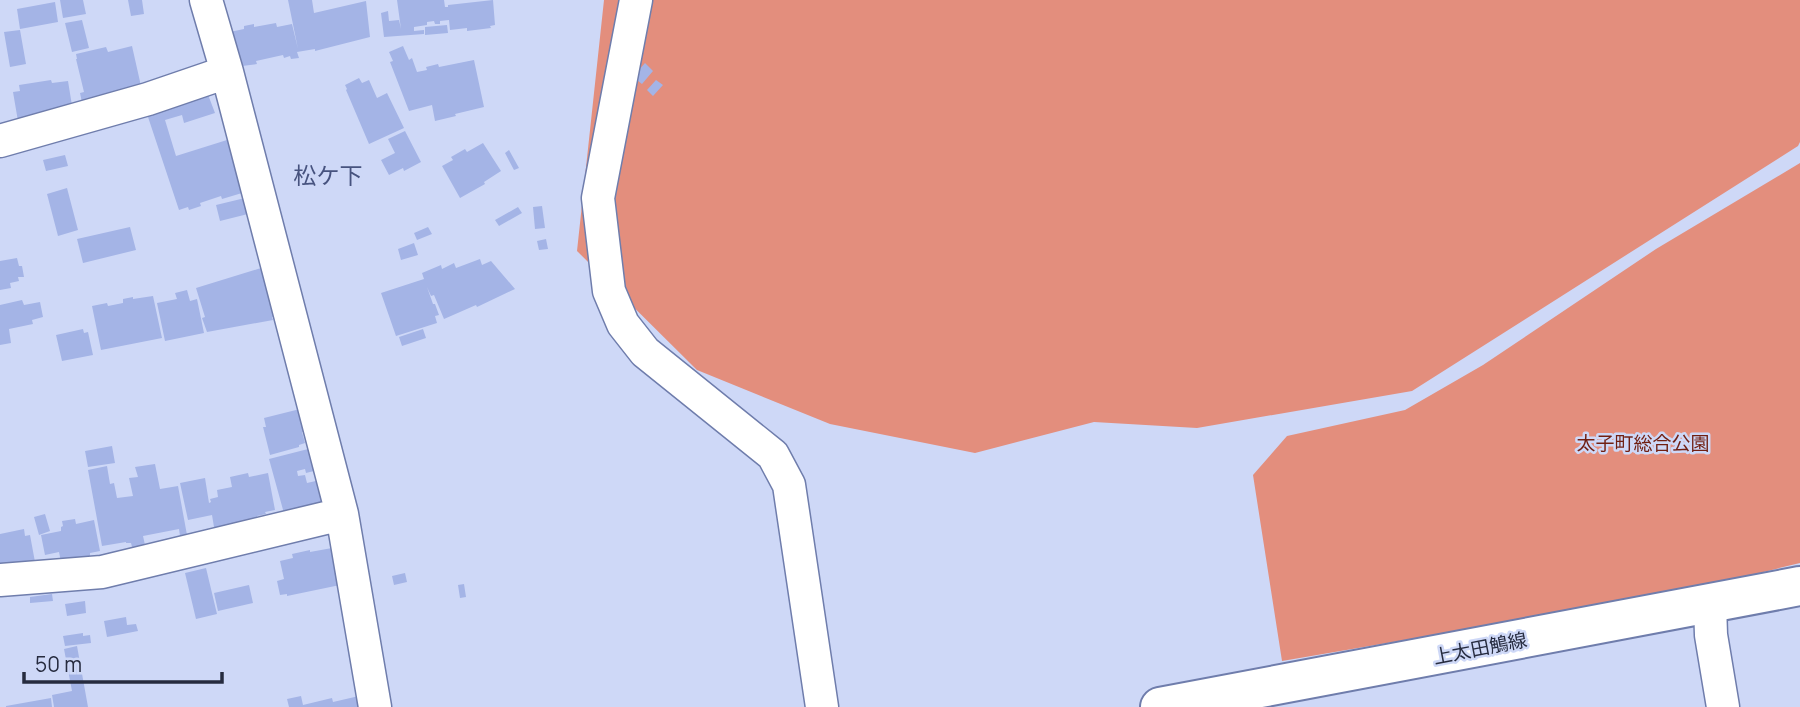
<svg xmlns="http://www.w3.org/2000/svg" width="1800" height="707" font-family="Manrope,'Noto Sans JP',sans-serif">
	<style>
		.green { fill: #e38e7d }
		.building { fill: #a4b4e6 }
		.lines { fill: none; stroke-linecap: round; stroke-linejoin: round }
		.street-casing { stroke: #6f7dac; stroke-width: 35 }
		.secondary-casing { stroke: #6f7dac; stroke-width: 42 }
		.street { stroke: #fff; stroke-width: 32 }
		.secondary { stroke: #fff; stroke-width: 38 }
		.labels { text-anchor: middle; stroke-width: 5; stroke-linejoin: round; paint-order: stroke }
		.park-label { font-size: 19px; fill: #701f12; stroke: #ced8f7 }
		.street-label { font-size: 19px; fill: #262b3f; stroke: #ced8f7 }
		.quarter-label { font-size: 23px; fill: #47537f; stroke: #ced8f7 }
	</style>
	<rect width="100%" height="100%" fill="#ced8f7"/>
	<path class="green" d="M604 0H1800V142L1798 146 1412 391 1197 428 1094 422 975 453 830 424 697 370 577 251Z
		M1800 163V563L1673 594 1282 661 1253 475 1287 436 1405 410 1483 365 1656 249Z"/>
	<path class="building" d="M60 0H83L86 14 63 18Z
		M128 0H142L144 14 131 16Z
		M288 0H312L314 13 366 1 370 37 315 51V49L297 52 299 58 291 59 290 56 284 58 283 55 256 61 257 64 242 66 241 63 231 66 225 33 244 29V26L254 24V27L276 23 277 27 292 24 298 49Z
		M397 0H444L445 7H448V5L493 0 495 25 490 26 491 28 467 31V28L450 30 449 20 440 21V24H435L434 21 427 22V25L414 27V31L424 30V34L384 37 381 13 388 11 389 21 399 20 401 29Z
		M55 2 58 22 20 29 17 9Z
		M82 20 89 48 72 52 65 23Z
		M447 25 448 33 425 35V27Z
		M20 30 26 64 10 67 4 32Z
		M132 46 141 86 84 112 80 93 84 92 76 59H77L76 54 106 47 108 52Z
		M403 46 409 60 412 58 417 72 427 70 426 67 438 64 439 67 474 60 484 107 455 114 456 116 435 121 432 105 409 111 390 62 393 61 389 52Z
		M645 63 653 71 642 84 633 77Z
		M359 78 362 83 369 80 377 98 387 93 404 128 369 144 346 90 347 89 345 85Z
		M51 80 52 83 68 81 74 118 19 127 13 92 20 91 19 85Z
		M656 80 663 85 653 96 647 90Z
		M207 92 215 113 184 123 182 115 165 120 176 156 227 140 243 189 241 190 242 193 222 199 221 196 200 203 201 206 189 210 188 207 179 210 146 111Z
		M405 131 421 162 404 171 403 168 389 175 381 160 395 153 388 139Z
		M483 143 501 171 484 182 485 184 460 198 442 166 453 160 451 157 465 149 467 152Z
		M509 150 519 168 514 170 505 153Z
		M65 155 68 166 46 171 43 160Z
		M67 188 78 230 58 236 47 194Z
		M245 198 248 214 220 221 216 205Z
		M542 206 545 228 535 229 533 207Z
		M518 207 522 213 499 226 495 220Z
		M130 227 136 250 83 263 77 239Z
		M428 227 432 234 417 240 414 233Z
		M546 239 548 249 539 250 537 241Z
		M414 243 418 255 401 260 398 249Z
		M17 258 19 266H22L24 277H18L19 281 10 283 11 288 0 290V261Z
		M480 259 482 265 491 261 515 289 477 307 476 305 444 319 434 295 431 296 427 287 433 304H435L439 315 435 316 437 323 396 336 381 293 424 279 422 273 441 265 442 269 454 263 456 268Z
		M261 268 276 316 272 317 273 320 207 332 202 318 205 317 196 288Z
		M187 290 190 301 197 299 204 333 165 341 157 303 177 299 175 293Z
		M153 296 162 338 101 350 92 306 107 303 108 306 123 303V299L133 297V299Z
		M22 300 24 305 40 302 43 317 32 320 33 324 9 329 11 343 0 345V305Z
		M83 329 84 333 88 332 93 355 62 361 56 335Z
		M423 329 426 338 402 346 399 337Z
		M300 409 305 431 302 432 305 443 299 445V447L270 455 263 427H266L264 418Z
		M112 446 115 463 88 467 85 451Z
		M312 448 318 470 306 473 305 469 297 471 298 476 305 475 307 483 320 480 327 506 285 517 269 459Z
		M155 464 160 489 178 486 187 535 180 536 179 529 143 536 145 545 132 547 131 543H126V542L102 546 88 470 107 466 110 484 114 483 117 498 133 496 129 478 138 477 135 467Z
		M248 473 249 477 268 473 275 510 265 512 266 514 257 516V520L215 533 212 515 188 520 180 483 205 478 209 503 211 502 210 499 218 497 217 490 232 487 230 477Z
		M45 514 50 531 39 535 34 517Z
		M75 519 76 524 94 520 100 551 90 553V556L61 562 59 552 45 555 41 535 61 531V527L63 526 62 521Z
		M24 529 25 536 30 535 35 562 0 569V534Z
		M332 548 340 585 287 596V594L280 595 277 581 284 579 280 561 293 558 292 554 310 550V552Z
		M206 568 217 614 196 619 185 573Z
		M405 573 407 582 394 585 392 576Z
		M464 584 466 597 460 598 458 585Z
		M249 585 253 603 218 611 214 593Z
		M52 594 53 601 30 603V597Z
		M85 601 86 613 67 616 65 604Z
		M126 617 127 625 136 624 138 631 107 637 104 621Z
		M83 633V636L90 635 91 643 65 646 63 636Z
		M77 646 88 707H54L52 695 72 691 64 649Z
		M301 696 303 705 332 698 333 702 359 696 362 707H289L287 699Z
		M51 698 52 707H6V706Z"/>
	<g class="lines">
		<g class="street-casing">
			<path id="street" d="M206 0 227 72 342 514 375 707
				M636 0 598 198 609 291 623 324 645 352 773 455 789 485 822 707
				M0 141 148 99 227 72
				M0 580 102 572 342 514
				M1710 604 1711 635 1723 707"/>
		</g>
		<g class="secondary-casing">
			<path id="secondary" d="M1160 707 1800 586"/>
		</g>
		<use href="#street" class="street"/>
		<use href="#secondary" class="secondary"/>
	</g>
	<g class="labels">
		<g class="park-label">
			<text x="1643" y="450">太子町総合公園</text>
		</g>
		<g class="street-label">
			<text transform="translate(1480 648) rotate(-11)" y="7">上太田鵤線</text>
		</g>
		<g class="quarter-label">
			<text x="328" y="184">松ケ下</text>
		</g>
	</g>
	<path d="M24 672v10h198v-10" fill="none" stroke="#262b3f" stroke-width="3.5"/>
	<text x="35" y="672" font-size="21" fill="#262b3f" stroke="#ced8f7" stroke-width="5" paint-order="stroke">50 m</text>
</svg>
